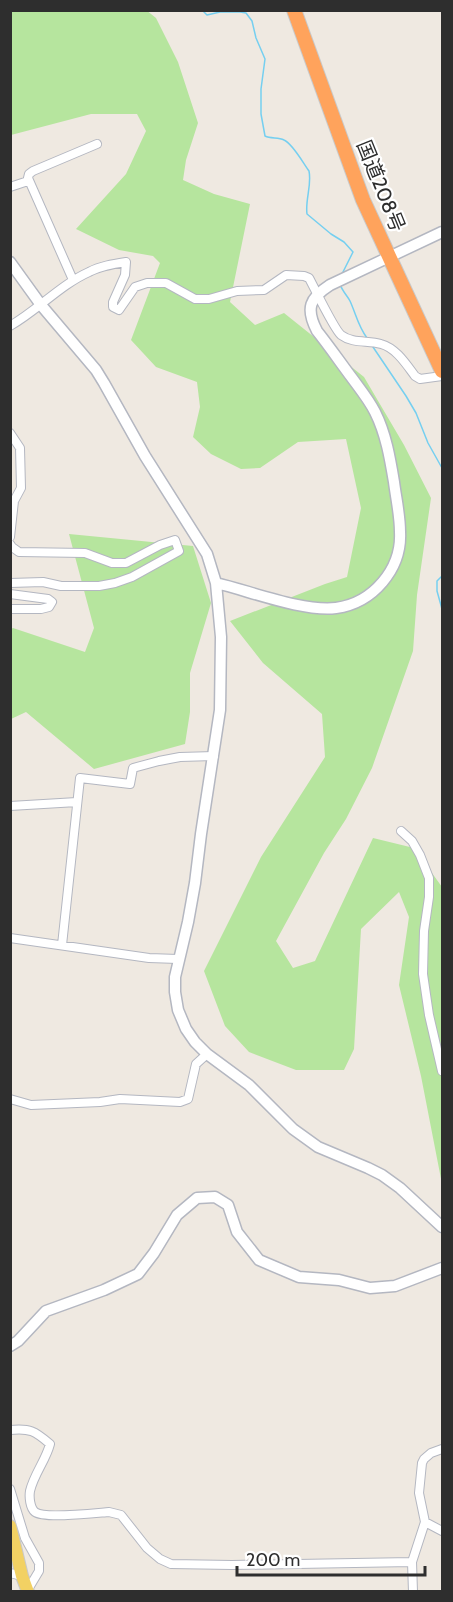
<svg xmlns="http://www.w3.org/2000/svg" width="453" height="1602" font-family="Cabin,'Noto Sans JP',sans-serif">
	<style>
		.green { fill: #b6e59e }
		.lines { fill: none; stroke-linecap: round; stroke-linejoin: round }
		.stream { stroke: #75cff0; stroke-width: 1.5 }
		.street-casing { stroke: #b4b7c1; stroke-width: 10 }
		.secondary-casing { stroke: #b4b7c1; stroke-width: 13 }
		.primary-casing { stroke: #c9c9c9; stroke-width: 14 }
		.highway-casing { stroke: #c9c9c9; stroke-width: 16 }
		.street { stroke: #fff; stroke-width: 8 }
		.secondary { stroke: #fff; stroke-width: 10 }
		.primary { stroke: #f2d163; stroke-width: 12 }
		.highway { stroke: #ffa35c; stroke-width: 14 }
		.labels { text-anchor: middle; stroke-width: 4.5; stroke-linejoin: round; paint-order: stroke }
		.street-label { font-size: 20px; fill: #2e2e2e; stroke: #fff }
	</style>
	<rect width="100%" height="100%" fill="#efe9e1"/>
	<path class="green" d="M146 10 156 18 178 62 198 123 186 160 183 180 214 194 250 204 230 302 255 325 284 313 364 377 404 445 431 498 417 595 413 651 372 768 346 819 324 853 276 941 293 968 315 961 373 838 414 848 442 887V1184L421 1076 399 985 409 917 399 892 361 929 354 1049 344 1070H296L249 1052 225 1026 204 971 261 857 325 757 322 714 263 663 230 621 325 584 347 577 361 508 346 439 298 442 260 468 241 469 211 454 193 437 200 407 197 382 156 367 131 340 160 263 153 256 119 250 76 229 126 174 146 131 137 114H91L11 135V11Z
		M69 534 193 546 211 603 190 673V712L185 744 94 769 26 712 11 719V629L13 628 85 652 94 628Z"/>
	<g class="lines">
		<path class="stream" d="M202 10 207 15 220 12H240L246 13 252 21 256 38 265 59 261 89V114L265 136C271 139 278 137 284 140 293 144 303 163 309 171 312 185 305 200 307 214L331 234 344 242 353 252 342 274
			M340 284C342 291 347 295 350 301 356 314 358 326 367 338
			M373 347 406 396 416 413 428 443 442 468
			M442 539V540
			M442 576 437 581V591L442 609"/>
		<g class="street-casing">
			<path id="street" d="M10 187 28 181
				M73 280 28 178 29 174 33 171 97 144
				M10 326C38 310 60 285 89 272 100 266 113 264 126 262L125 275 113 302V307L119 310 135 287 147 283H166L195 299H209L237 291 264 290 286 275 304 276 309 278C315 289 334 329 341 335 353 344 368 340 381 344 396 348 406 364 415 376L420 379 442 376
				M10 433 20 448 21 488 14 501 10 537
				M10 544 12 547 19 552 85 553 112 563H126L160 545 175 540 179 551 132 577 115 583 99 586H61L43 582 10 583
				M10 594 48 599 52 602 49 607 41 609H10
				M10 806 77 802
				M401 831 412 841 420 855 429 878V897L424 931 423 974 429 1015 442 1071
				M10 938 149 958 178 959
				M62 945 80 778 130 784 133 768 159 761 180 757 214 756
				M10 1099 31 1105 100 1102 120 1099 180 1102 188 1099 196 1064 207 1054
				M10 1430C30 1428 35 1431 50 1444 46 1460 34 1474 30 1491 29 1497 30 1508 35 1512 44 1519 96 1513 109 1512L121 1515 147 1548 160 1559 171 1564 232 1565 412 1562
				M10 1489 25 1538 39 1563V1571L27 1591
				M425 1522 442 1531
				M10 1573 22 1576
				M413 1592 412 1562 425 1522 419 1493 422 1463 424 1459 431 1453 442 1449"/>
		</g>
		<g class="secondary-casing">
			<path id="secondary" d="M10 262 41 305 96 370 104 383 145 456 207 554 216 583 221 637 220 710 201 834 195 883 188 922 175 977V992L178 1010 186 1029 195 1042 207 1054 249 1085 293 1129 318 1147 368 1168 382 1175 400 1188 442 1227
				M216 583C250 591 303 612 336 608 373 603 402 569 400 532 400 515 396 498 394 482 390 458 386 434 375 412 369 400 360 389 352 378 340 362 329 346 317 331 305 308 310 298 330 285L442 232
				M10 1346 18 1341 46 1311 104 1290 138 1274 154 1253 177 1215 197 1198 215 1197 228 1205 237 1232 259 1260 299 1277 339 1280 370 1288 395 1286 442 1268"/>
		</g>
		<g class="primary-casing">
			<path id="primary" d="M10 1526 22 1576 28 1592"/>
		</g>
		<g class="highway-casing">
			<path id="highway" d="M294 10 363 200 442 371"/>
		</g>
		<use href="#street" class="street"/>
		<use href="#secondary" class="secondary"/>
		<use href="#primary" class="primary"/>
		<use href="#highway" class="highway"/>
	</g>
	<g class="labels">
		<g class="street-label">
			<text transform="translate(381 186) rotate(68)" y="7">国道208号</text>
		</g>
	</g>
	<rect width="453" height="1602" fill="none" stroke="#2e2e2e" stroke-width="24"/>
	<path d="M237 1566v9h188v-9" fill="none" stroke="#2e2e2e" stroke-width="3"/>
	<text x="246" y="1566" font-size="18" fill="#2e2e2e" stroke="#ffffff" stroke-width="4.5" paint-order="stroke">200 m</text>
</svg>
